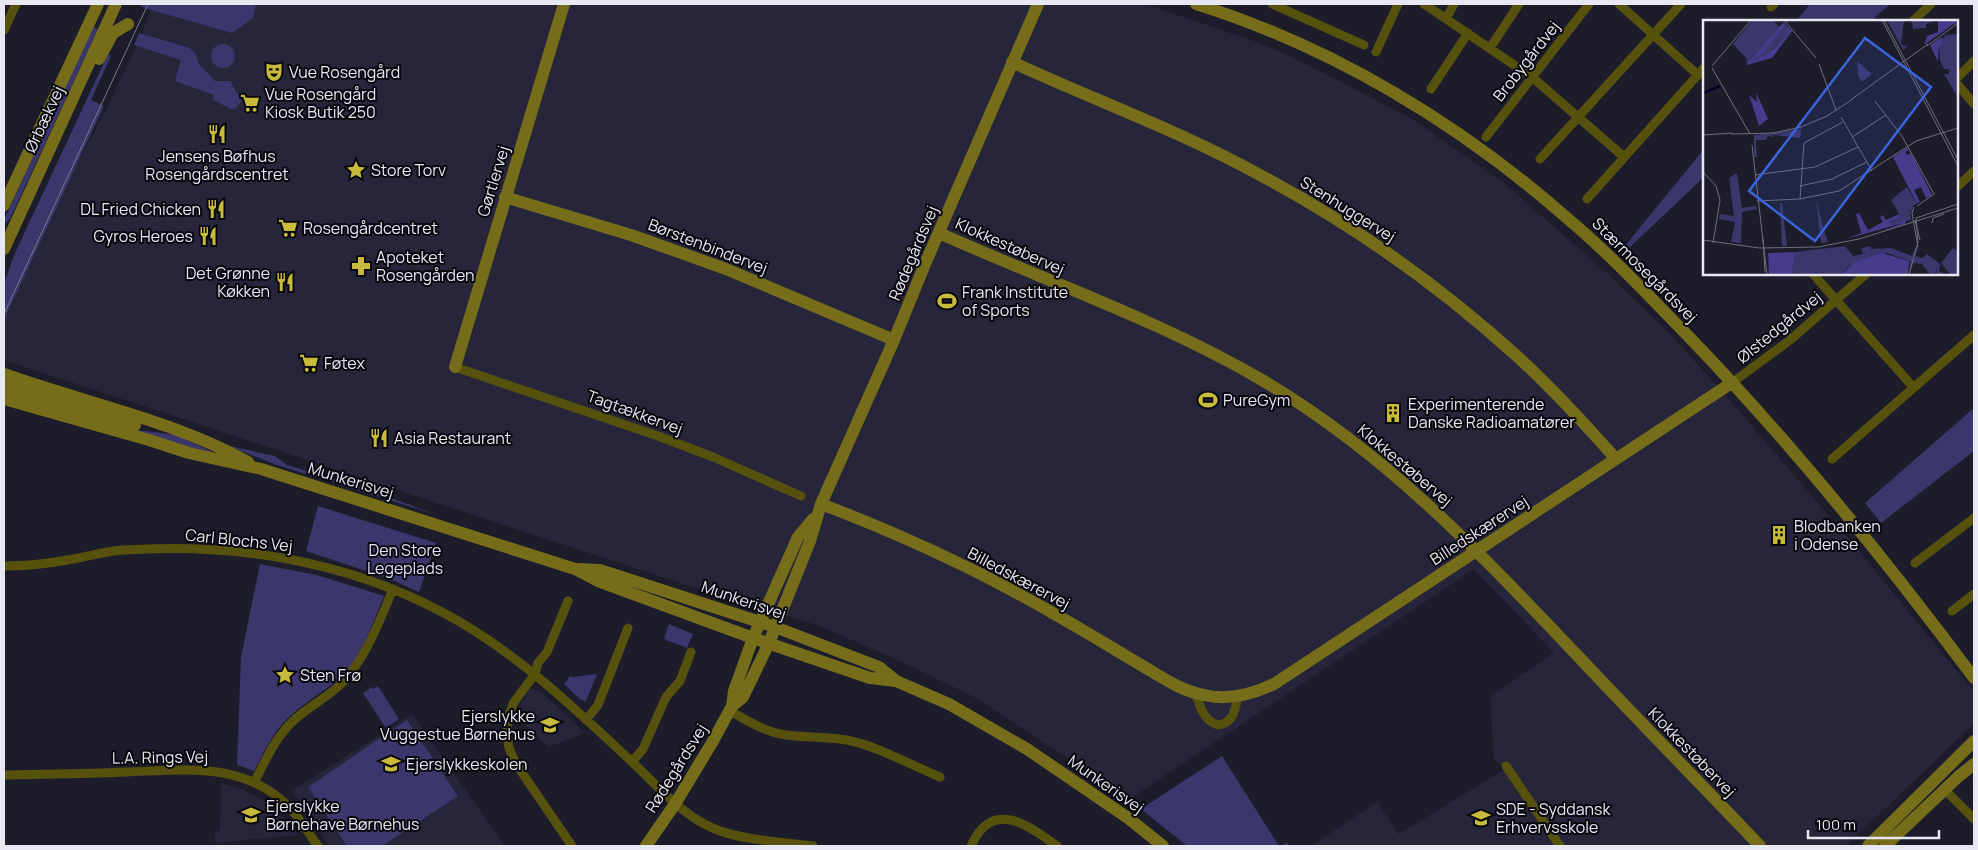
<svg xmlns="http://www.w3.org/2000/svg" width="1978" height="850" font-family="Manrope,sans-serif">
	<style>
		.built { fill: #262539 }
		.green { fill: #3b366b }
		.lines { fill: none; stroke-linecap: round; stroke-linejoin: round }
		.street { stroke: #57510e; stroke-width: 9 }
		.secondary { stroke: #756d1a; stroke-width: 12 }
		.tram { stroke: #7a7a86; stroke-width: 1 }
		.labels { text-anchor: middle; stroke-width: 4; stroke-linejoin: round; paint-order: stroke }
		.street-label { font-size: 16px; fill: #e8e8f2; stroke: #08070d }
		.poi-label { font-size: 16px; fill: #e8e8f2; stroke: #08070d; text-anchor: start }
		.park-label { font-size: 16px; fill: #e0e0f7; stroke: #08070d }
		.inset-river { fill: none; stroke: #090126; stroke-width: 2.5 }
		.inset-road { fill: none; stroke: #6e6e7b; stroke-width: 1 }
		.view { fill: #3b65dc; fill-opacity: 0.15; stroke: #3b65dc; stroke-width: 2.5 }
		.inset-edge { fill: none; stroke: #e8e8f2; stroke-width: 2.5 }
	</style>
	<rect width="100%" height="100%" fill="#1d1c2b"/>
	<path class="built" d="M152 4H1144L1260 43 1296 59 1409 117 1502 181 1607 273 1670 334 1729 399 1861 553 1974 692V724L1846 846H1311L1377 802 1399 834 1505 769 1494 759 1490 697 1554 653 1474 569 1130 799 978 699 913 667 820 626 686 585 4 360V320L75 168 107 108 142 34Z
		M530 689 539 690 585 733 548 747 516 717 520 704Z
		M412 714 505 846H329L292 791Z
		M221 783 242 789 263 800 287 821 297 835 215 843V831H220Z"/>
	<path class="green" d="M141 4H256L253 18 232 33 151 10 140 6Z
		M1810 4H1890L1871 21H1796Z
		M93 27 98 29 10 219 4 224V220Z
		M139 33 190 48 195 53 199 64 215 81H231C232 88 241 94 241 102L235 109H231L213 100 214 95 175 81 181 60 134 45Z
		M211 56a12 12 0 1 1 24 0a12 12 0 1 1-24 0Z
		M108 54 111 56 91 100 104 106 4 320V283L15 253Z
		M1704 149V177L1628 249 1624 247Z
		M1974 408V451L1881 523 1865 503Z
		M129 429 176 435 230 460Z
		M229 446 275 456 287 465 370 490 437 515 277 465Z
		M318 506 436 543 419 592 390 579 306 551Z
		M260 564 317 575 384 596C374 620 365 647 349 668 331 689 306 700 287 719 272 733 264 753 254 771L237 765 241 657Z
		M669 624 693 634 687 648 664 639Z
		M597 674 586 701 581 700 564 684 570 676 574 677Z
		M378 686 399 719 386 728 363 693 372 687 373 689Z
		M407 720 458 796 382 846H347L308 787Z
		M1222 756 1279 846 1287 843 1289 846H1187L1141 809Z"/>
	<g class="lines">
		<path class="street" d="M1272 4 1364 45
			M1424 4 1532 77 1624 157
			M1619 4 1698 75
			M1771 7 1774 4
			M1446 19 1454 4
			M1913 21 1931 4
			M4 30 16 4
			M1490 48 1519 4
			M1376 52 1398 4
			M1957 78 1974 61
			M1957 84 1974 104
			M1431 89 1468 33
			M1486 137 1589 4
			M1540 159 1681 4
			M1957 187 1974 171
			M1587 199 1704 68
			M1813 274 1914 388
			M455 367 658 436 713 457 801 496
			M1733 382 1790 340 1866 274
			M1832 459 1974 335
			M1915 563 1974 518
			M4 566C25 566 46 564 67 560 86 557 105 551 124 550 233 543 343 560 440 611 512 648 572 706 631 761 657 785 682 816 715 829 741 840 783 842 813 846
			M568 601 547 652 538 663 535 674 514 702 508 717 507 735 509 748 516 764 572 846
			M1952 611 1974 594
			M1196 693C1199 706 1204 721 1218 725 1234 723 1235 709 1238 696
			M730 711C748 721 765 732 786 735 808 738 829 736 851 741 879 747 913 766 940 777
			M586 720 598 705 628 628
			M632 762 643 749 666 697 680 681 691 652
			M1506 766 1560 846
			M4 775C44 774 85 774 126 772 184 770 243 761 288 806 300 818 308 833 318 846
			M254 783C265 761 275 738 293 721 309 706 329 697 344 681 367 655 380 620 393 589
			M1945 790 1974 819
			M971 846C992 798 1028 825 1057 846"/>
		<path class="secondary" d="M1196 4C1333 47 1460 124 1567 218 1611 255 1651 298 1691 339 1794 446 1886 560 1974 678
			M99 59 113 33 128 24
			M1012 62C1094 100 1180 131 1260 175 1354 225 1441 287 1519 358 1554 390 1585 424 1616 459
			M505 197 631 235 726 269 894 340
			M4 205 98 4
			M939 233C1046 281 1161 321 1262 380 1386 453 1478 551 1576 654 1637 719 1699 782 1760 846
			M4 249 116 4
			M455 367 564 4
			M4 374C85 403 172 420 248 462
			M4 387 135 425
			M4 399 149 440 189 453 261 469 575 569 598 581 753 638 870 678 896 681
			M821 504C900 534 978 570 1051 612 1083 630 1114 649 1146 668 1165 679 1182 691 1204 695 1228 701 1253 694 1274 684L1733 382
			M578 569 600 570 775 627 879 667 896 681 949 704 1027 749 1128 818 1163 846
			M732 706 734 691 753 638 798 537 813 519
			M646 846 675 804 713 741 732 706 743 697 769 643 810 541 821 504 894 340 925 264 1038 4
			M1868 846 1974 741
			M1885 846 1959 776 1974 764"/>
		<path class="tram" d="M4 314 148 4"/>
	</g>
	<defs>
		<g id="theatre-bare" transform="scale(1.5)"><path d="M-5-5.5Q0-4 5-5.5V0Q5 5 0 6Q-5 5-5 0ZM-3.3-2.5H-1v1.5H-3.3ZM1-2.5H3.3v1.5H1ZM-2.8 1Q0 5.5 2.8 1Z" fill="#c8bb3b" stroke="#08070d" stroke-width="2.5" paint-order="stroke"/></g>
		<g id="supermarket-bare" transform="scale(1.5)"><path d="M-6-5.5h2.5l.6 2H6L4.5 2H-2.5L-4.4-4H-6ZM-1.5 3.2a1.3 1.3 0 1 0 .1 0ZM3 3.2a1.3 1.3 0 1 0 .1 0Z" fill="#c8bb3b" stroke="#08070d" stroke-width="2.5" paint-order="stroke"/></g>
		<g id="restaurant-bare" transform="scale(1.5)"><path d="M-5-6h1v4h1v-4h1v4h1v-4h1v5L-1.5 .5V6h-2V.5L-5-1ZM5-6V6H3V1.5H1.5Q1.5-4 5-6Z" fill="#c8bb3b" stroke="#08070d" stroke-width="2.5" paint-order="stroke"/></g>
		<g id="sight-bare" transform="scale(1.5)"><path d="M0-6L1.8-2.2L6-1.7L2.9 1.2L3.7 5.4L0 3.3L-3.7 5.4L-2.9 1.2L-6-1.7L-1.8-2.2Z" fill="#c8bb3b" stroke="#08070d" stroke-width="2.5" paint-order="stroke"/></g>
		<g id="pharmacy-bare" transform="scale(1.5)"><path d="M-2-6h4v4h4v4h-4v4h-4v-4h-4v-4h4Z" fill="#c8bb3b" stroke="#08070d" stroke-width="2.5" paint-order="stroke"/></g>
		<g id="stadium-bare" transform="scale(1.5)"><path d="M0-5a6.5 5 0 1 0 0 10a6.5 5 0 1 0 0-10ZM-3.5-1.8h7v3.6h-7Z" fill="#c8bb3b" stroke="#08070d" stroke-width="2.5" paint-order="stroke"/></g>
		<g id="building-bare" transform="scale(1.5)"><path d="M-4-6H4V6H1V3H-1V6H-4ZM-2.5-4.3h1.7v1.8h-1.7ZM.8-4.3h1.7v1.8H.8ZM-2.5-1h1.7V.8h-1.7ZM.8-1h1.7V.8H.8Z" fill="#c8bb3b" stroke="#08070d" stroke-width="2.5" paint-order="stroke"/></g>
		<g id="school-bare" transform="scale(1.5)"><path d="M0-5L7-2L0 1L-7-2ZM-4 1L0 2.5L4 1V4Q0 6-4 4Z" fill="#c8bb3b" stroke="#08070d" stroke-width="2.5" paint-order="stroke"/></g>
		<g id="university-bare" transform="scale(1.5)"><path d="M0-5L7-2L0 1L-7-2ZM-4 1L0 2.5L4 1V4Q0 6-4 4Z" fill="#c8bb3b" stroke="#08070d" stroke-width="2.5" paint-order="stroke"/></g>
	</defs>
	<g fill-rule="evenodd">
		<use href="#theatre-bare" x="274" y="72"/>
		<use href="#supermarket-bare" x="250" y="103"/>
		<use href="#restaurant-bare" x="217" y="134"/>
		<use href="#sight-bare" x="356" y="170"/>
		<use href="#restaurant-bare" x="216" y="209"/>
		<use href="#supermarket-bare" x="288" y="228"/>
		<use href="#restaurant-bare" x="208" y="236"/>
		<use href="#pharmacy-bare" x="361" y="266"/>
		<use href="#restaurant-bare" x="285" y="282"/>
		<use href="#stadium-bare" x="947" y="301"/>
		<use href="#supermarket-bare" x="309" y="363"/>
		<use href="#stadium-bare" x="1208" y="400"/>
		<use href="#building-bare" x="1393" y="413"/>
		<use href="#restaurant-bare" x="379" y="438"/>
		<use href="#building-bare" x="1779" y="535"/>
		<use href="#sight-bare" x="285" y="675"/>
		<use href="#school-bare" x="550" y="725"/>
		<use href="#school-bare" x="391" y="764"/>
		<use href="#school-bare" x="251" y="815"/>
		<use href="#university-bare" x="1481" y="818"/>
	</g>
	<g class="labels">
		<g class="street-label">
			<text transform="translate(1526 61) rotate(-52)" y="6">Brobygårdvej</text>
			<text transform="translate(44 119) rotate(-65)" y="6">Ørbækvej</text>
			<text transform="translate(493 181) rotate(-73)" y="6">Gørtlervej</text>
			<text transform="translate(1348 209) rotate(32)" y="6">Stenhuggervej</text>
			<text transform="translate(708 246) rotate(21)" y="6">Børstenbindervej</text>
			<text transform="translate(1010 246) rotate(24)" y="6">Klokkestøbervej</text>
			<text transform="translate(913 253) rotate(-67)" y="6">Rødegårdsvej</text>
			<text transform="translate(1645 270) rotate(45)" y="6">Stærmosegårdsvej</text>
			<text transform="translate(1779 327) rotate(-39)" y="6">Ølstedgårdvej</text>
			<text transform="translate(635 412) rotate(20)" y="6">Tagtækkervej</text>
			<text transform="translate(1405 465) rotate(40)" y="6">Klokkestøbervej</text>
			<text transform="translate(351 480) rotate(17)" y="6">Munkerisvej</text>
			<text transform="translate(1479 530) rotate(-33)" y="6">Billedskærervej</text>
			<text transform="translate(239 540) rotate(6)" y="6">Carl Blochs Vej</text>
			<text transform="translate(1019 578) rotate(28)" y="6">Billedskærervej</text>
			<text transform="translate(744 600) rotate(19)" y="6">Munkerisvej</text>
			<text transform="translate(1692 752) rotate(46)" y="6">Klokkestøbervej</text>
			<text transform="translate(160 757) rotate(-1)" y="6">L.A. Rings Vej</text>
			<text transform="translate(676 768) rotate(-58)" y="6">Rødegårdsvej</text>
			<text transform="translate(1106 784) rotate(35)" y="6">Munkerisvej</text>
		</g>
		<g class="poi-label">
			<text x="289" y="78">Vue Rosengård</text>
			<text x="265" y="100">Vue Rosengård<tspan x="265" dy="18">Kiosk Butik 250</tspan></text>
			<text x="217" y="162" text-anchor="middle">Jensens Bøfhus<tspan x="217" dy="18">Rosengårdscentret</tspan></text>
			<text x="371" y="176">Store Torv</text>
			<text x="201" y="215" text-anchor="end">DL Fried Chicken</text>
			<text x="303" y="234">Rosengårdcentret</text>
			<text x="193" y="242" text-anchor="end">Gyros Heroes</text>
			<text x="376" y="263">Apoteket<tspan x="376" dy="18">Rosengården</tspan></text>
			<text x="270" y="279" text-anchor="end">Det Grønne<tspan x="270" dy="18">Køkken</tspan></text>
			<text x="962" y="298">Frank Institute<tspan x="962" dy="18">of Sports</tspan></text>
			<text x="324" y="369">Føtex</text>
			<text x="1223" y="406">PureGym</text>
			<text x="1408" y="410">Experimenterende<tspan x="1408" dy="18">Danske Radioamatører</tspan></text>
			<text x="394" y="444">Asia Restaurant</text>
			<text x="1794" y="532">Blodbanken<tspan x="1794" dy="18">i Odense</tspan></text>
			<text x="300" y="681">Sten Frø</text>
			<text x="535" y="722" text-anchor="end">Ejerslykke<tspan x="535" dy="18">Vuggestue Børnehus</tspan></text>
			<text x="406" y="770">Ejerslykkeskolen</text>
			<text x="266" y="812">Ejerslykke<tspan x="266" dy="18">Børnehave Børnehus</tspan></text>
			<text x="1496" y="815">SDE - Syddansk<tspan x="1496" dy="18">Erhvervsskole</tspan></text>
		</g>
		<g class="park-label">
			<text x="405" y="556">Den Store<tspan x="405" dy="18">Legeplads</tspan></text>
		</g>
	</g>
	<g transform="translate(1703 20)">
		<rect width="255" height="255" fill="#1d1c2b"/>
		<path d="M49 0H70L76 7 81 2 89 11 69 38 43 45 44 39 30 24ZM184 0H201L198 25 204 26 200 30ZM209 0H235L223 4V8L210 9ZM255 14V78L241 54H246V49H241L237 40 236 25 242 15ZM154 41 169 54 159 62 155 55ZM98 109 97 118 71 115H69L72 117 65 116 63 120H53L54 137H51V115ZM34 153 39 188 53 186 54 189 39 192 38 223 28 222 32 202 16 199 17 194 31 196 26 158ZM204 167 213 183 206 190 209 201 206 196 208 200 189 205 188 200 196 194 188 180ZM113 179 119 203 125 222 118 223ZM77 183H79L84 226H79ZM142 226 150 236 160 234 158 228 167 226 168 229 188 228 209 236 212 228 215 227 206 255 207 241 184 233 147 245 138 255H89L92 232ZM250 228 255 231V255H248L238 243ZM224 234 237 244 236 251 244 255H233L234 248 232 255H227L219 244 209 243 213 236 219 238Z" fill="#3b366b"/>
		<path d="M235 0 255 1 221 25 224 16 235 12ZM81 2 82 5 62 31 47 43 73 28 86 12 83 10 85 7 89 11 69 38 43 45ZM239 17V25L236 26 235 42 227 25ZM53 72 65 99 56 106 46 75 54 82ZM204 128 206 130 202 132 204 135 208 133 229 175 223 178 218 167 211 170 217 182 210 185 207 195V188L210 184 213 182 190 137ZM156 193 165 210 180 202 177 197 180 195 183 200 194 195 196 198 188 200 189 205 204 199 202 204 177 212 200 203 143 219 158 213 153 194ZM92 232 89 255H66L65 233ZM179 233 206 241 205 255H138L150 243Z" fill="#463c8b"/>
		<path class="inset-river" d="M0 73 17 66"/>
		<path class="inset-road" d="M81 0 113 38M179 0 255 146M181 0 255 140M224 26 255 3M116 44 133 90M9 46 48 0M9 48 47 114M149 79 225 24M172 81 201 119M138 97 169 151M28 114 70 113 98 107 124 96 150 79M0 115 29 113M149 117 183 95M200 118 231 174 214 186M49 125 64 255M0 152 13 166 17 180 10 223M52 155 112 147 155 127M97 166 129 159 164 142M97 179 101 123 140 102M54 181 97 179 136 171 213 121 255 108M211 187 209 193 215 227M212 200 217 220M229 203 230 198 241 194M60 219 62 252M0 220 56 228 115 227 156 219 255 188M206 255 215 222 213 198 255 184"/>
		<path class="view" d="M162 18 228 67 112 221 46 171Z"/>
		<rect width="255" height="255" class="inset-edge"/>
	</g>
	<rect width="1978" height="850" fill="none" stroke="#e8e8f2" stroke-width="10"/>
	<path d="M1808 830v8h131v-8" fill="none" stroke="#e8e8f2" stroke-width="2.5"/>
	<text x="1816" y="830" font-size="15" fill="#e8e8f2" stroke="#08070d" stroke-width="4" paint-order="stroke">100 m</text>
</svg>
